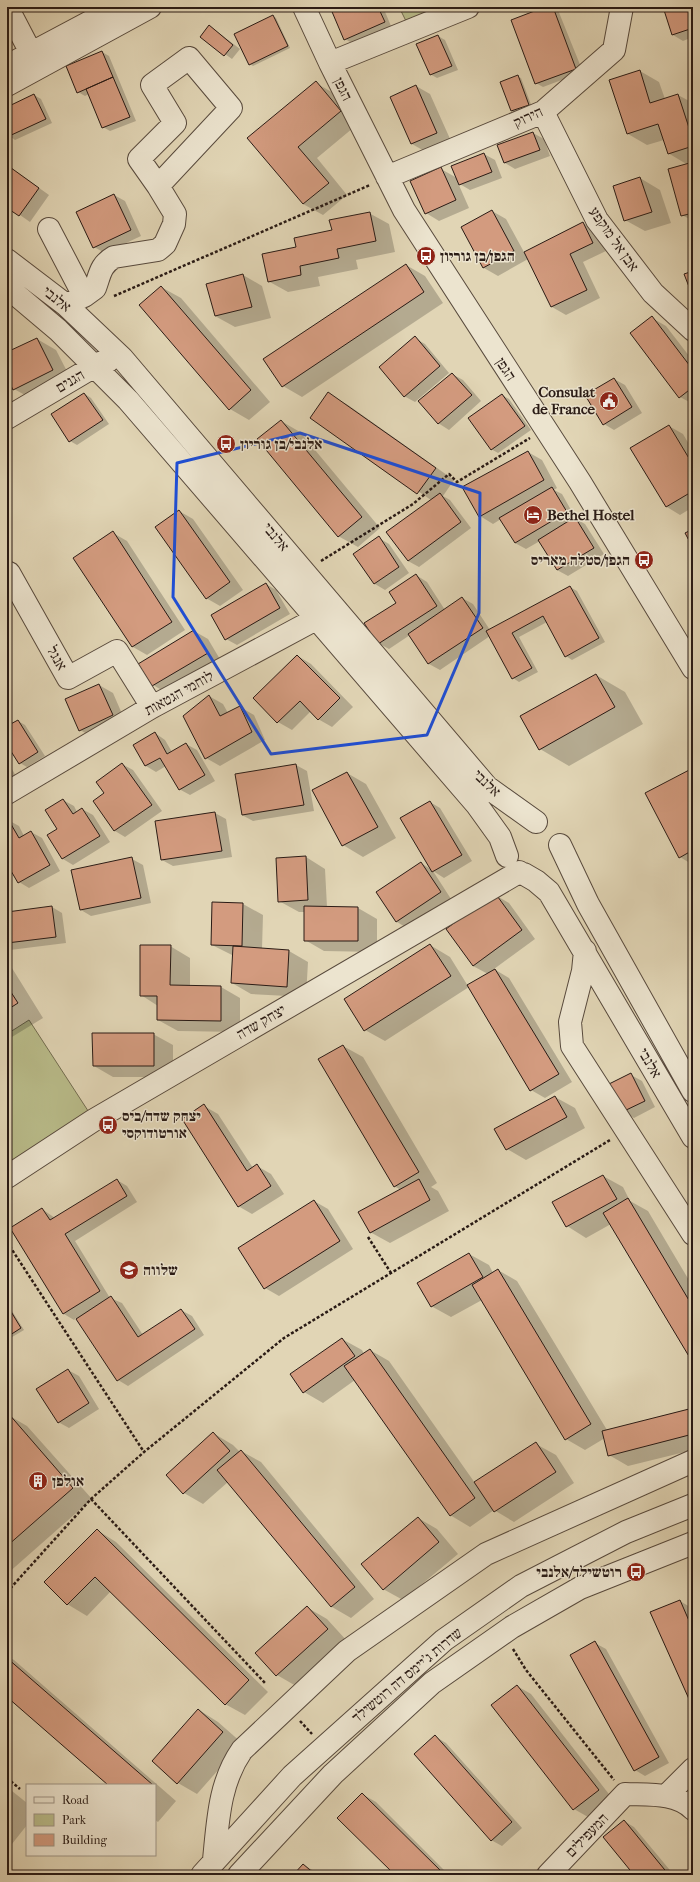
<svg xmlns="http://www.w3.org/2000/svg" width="700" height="1882" font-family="'IM FELL French Canon','Frank Ruhl Libre',serif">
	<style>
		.green { fill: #b9bc8a; stroke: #726c50 }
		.shadow { fill: #0003 }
		.building { fill: #d39b7f; stroke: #2a1b15 }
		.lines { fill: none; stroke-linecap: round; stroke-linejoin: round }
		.minor-casing { stroke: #584a3d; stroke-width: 24 }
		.path { stroke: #2a1b15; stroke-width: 2.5; stroke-dasharray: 3 2; stroke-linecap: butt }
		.minor { stroke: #ece4cf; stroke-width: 22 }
		.marked { fill: none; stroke: #1d4ed8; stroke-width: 3; stroke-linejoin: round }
		.labels { text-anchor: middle; stroke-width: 3; stroke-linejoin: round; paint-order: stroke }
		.street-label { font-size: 15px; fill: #2a1b15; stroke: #ece4cf }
		.poi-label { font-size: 15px; font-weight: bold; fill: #2a1b15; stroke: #ece4cf; text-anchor: start }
	</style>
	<rect width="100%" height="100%" fill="#e1d5b5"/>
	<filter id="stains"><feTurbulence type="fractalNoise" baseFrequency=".005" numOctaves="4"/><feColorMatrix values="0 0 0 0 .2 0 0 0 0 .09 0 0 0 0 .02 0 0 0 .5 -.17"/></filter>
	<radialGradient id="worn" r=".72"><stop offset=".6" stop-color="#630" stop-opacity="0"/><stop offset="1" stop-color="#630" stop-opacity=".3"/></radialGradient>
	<path class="green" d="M399 7H438L406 21Z
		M29 1020 94 1120 7 1177V1034Z"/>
	<path class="shadow" d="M42 7H53L47 10Z
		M331 7H383L391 26 352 43 345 39Z
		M548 7H554L558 10 583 72 543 87 536 83Z
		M664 7H693V37L683 41 673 35Z
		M273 16 276 18 290 48 253 66 250 64Z
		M210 26 240 49 232 59 201 37Z
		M438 36 445 40 458 70 437 78 430 74Z
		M102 52 109 56 136 121 110 131 103 127 89 94 85 96 78 92Z
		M640 71 659 82 665 99 678 95 693 103V221L682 215 688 165 668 153 664 140 647 145 628 134Z
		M518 77 521 78 532 107 515 113 512 111Z
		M316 83 335 94 359 123 317 158 347 195 323 215 303 204 249 138Z
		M416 86 430 94 451 141 426 152 412 144 391 98Z
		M34 95 41 99 52 123 15 140 7 134V108Z
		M533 133 544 139 550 156 515 169 505 163Z
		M484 154 495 160 502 178 470 190 458 183 469 208 439 221 426 213 441 169 457 178 452 166Z
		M7 165 49 195 30 222 7 206Z
		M640 178 660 190 671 223 645 231 625 220Z
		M114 195 125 201 141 236 105 253 94 247Z
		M492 211 506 219 524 252 583 223 597 231 606 251 583 262 600 298 566 315 552 307 528 259 498 276 484 268 462 228Z
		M369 213 389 224 395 252 356 260 358 269 318 277 320 286 288 292 268 281 297 248Z
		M406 265 425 276 443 303 302 397 283 386Z
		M243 275 262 286 271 318 235 327 215 316Z
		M161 287 181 298 270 402 249 420 230 409Z
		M652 318 666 326 693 361V404L680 397Z
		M415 338 425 344 449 373 415 402 404 396Z
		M37 339 56 350 72 381 34 400 14 389 7 375V354Z
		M452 374 463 380 481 401 449 430 438 423Z
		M614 379 625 385 642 413 614 430 604 424Z
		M85 394 91 398 109 424 77 445 70 441Z
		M328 394 348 405 454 480 443 496 450 500 471 528 419 567 408 561 431 500 311 418Z
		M502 395 509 399 531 430 498 453 491 449Z
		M7 398 18 420 7 425Z
		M281 421 300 432 380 528 358 547 338 536Z
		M669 426 683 434 693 451V507L680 515 667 507Z
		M528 452 542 460 557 488 554 490 562 494 576 519 585 524 604 554 568 576 557 570 540 541 526 549 515 543 501 519 493 524 480 516Z
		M179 511 193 519 243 590 220 606 206 598Z
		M113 533 127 541 185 630 147 655 133 647 75 558Z
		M379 538 389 544 409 573 385 590 375 584 354 554Z
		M416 575 427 582 445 610 462 598 473 604 490 630 570 587 577 591 605 642 572 660 566 656 547 622 519 637 538 672 519 682 513 678 490 636 440 670 429 664 410 635 389 649 378 643 397 603Z
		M266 584 276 590 290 614 237 645 226 639Z
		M194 631 208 639 221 661 167 693 153 685Z
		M298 656 311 664 353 707 332 727 318 719 311 711 292 730 278 722Z
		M596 675 625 692 643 724 569 766 540 749Z
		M99 685 113 693 126 723 94 738 80 730Z
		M209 696 223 704 228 713 240 707 254 715 265 740 220 766 206 758Z
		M18 721 25 725 45 756 27 767 20 763 7 743V728Z
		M155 733 165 740 172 752 186 744 197 750 215 781 190 795 179 789 166 766 156 772 146 766 134 745Z
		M7 760 17 778 7 784Z
		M122 764 133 770 162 811 125 837 115 831 94 801 105 793Z
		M296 765 307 771 314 811 253 821 242 815 236 775Z
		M693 769V865L680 857Z
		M347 773 366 784 396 838 363 857 343 845Z
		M63 800 74 806 77 812 82 809 93 815 110 842 73 865 63 859 48 835 58 829Z
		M430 802 440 808 472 861 444 878 433 871 451 899 407 928 397 922 421 863 432 870Z
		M215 813 226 819 232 857 173 866 162 860 156 822Z
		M8 820 19 826 24 836 31 832 42 838 60 871 29 888 19 882 7 862Z
		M306 857 325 869 327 907 358 908 377 919V952L324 951 305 940V912H299L279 901Z
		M132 859 143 865 151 903 91 916 81 910Z
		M495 895 509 903 535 939 494 969 509 978 572 1082 545 1098 531 1090 469 987 385 1041 365 1030 430 945 450 957 468 986 488 974 473 966Z
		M213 903 243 904 263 915 262 949 289 951 308 962 306 997 251 994 232 983 234 956 212 945Z
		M52 907 62 913 66 943 10 950 7 948V913Z
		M170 946 190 958V986L221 987 240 998V1032L178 1031 158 1020V1006L141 995Z
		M7 960 43 1018 7 1040Z
		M153 1034 173 1045V1077H113L94 1066Z
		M343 1046 363 1057 437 1183 431 1187 438 1191 449 1211 390 1243 370 1232 401 1190 394 1186Z
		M631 1075 642 1081 655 1107 634 1118 623 1112Z
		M555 1097 575 1108 585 1128 526 1160 507 1149Z
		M204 1106 218 1114 253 1168 257 1166 271 1174 284 1194 252 1214 238 1206Z
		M603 1176 623 1187 630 1201 648 1211 693 1287V1361L611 1224 586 1238 567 1226Z
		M117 1180 127 1186 137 1202 75 1241 110 1298 122 1303 143 1335 181 1310 192 1316 204 1335 128 1386 118 1380 76 1318 74 1320 64 1314 11 1228 42 1209 55 1218Z
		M314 1201 328 1209 353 1249 279 1296 265 1288Z
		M469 1254 489 1265 493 1273 498 1270 517 1281 607 1430 693 1409V1450L628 1466 609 1455 605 1438 585 1450 566 1439 482 1300 451 1317 431 1306Z
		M7 1303 24 1330 7 1340Z
		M342 1339 362 1350 364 1354 370 1350 389 1361 475 1483 536 1444 556 1455 574 1483 514 1522 494 1510 470 1527 450 1515 355 1380 323 1403 304 1392Z
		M68 1370 79 1376 99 1409 69 1428 58 1422Z
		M8 1415 27 1426 92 1499 7 1574V1489L12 1484 7 1478Z
		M213 1433 233 1445 240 1452 241 1451 261 1462 374 1599 351 1618 332 1607 228 1482 203 1504 184 1493Z
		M418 1518 437 1529 458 1554 403 1600 383 1589Z
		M97 1530 116 1542 268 1692 245 1715 225 1704 111 1591 87 1616 67 1604Z
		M680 1601 690 1607 693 1613V1706Z
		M308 1608 327 1619 347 1641 296 1686 277 1675Z
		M595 1643 606 1649 669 1763 645 1776 635 1770Z
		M7 1656 14 1660 176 1801 158 1822 155 1820V1785H109L13 1701 7 1708Z
		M517 1686 531 1694 612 1798 588 1817 574 1809Z
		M199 1710 218 1722 242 1743 197 1794 178 1783Z
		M436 1737 446 1743 522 1828 502 1846 491 1840Z
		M7 1787 27 1803V1825L8 1849Z
		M362 1794 376 1802 449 1875H397Z
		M624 1821 634 1827 674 1875H636Z
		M304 1865 314 1871 318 1875H295Z"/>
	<path class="building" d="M330 7H378L385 22 344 40Z
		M545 7H553L576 69 535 84 511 20Z
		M663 7H693V28L672 35Z
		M273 15 288 46 249 65 234 34Z
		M209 25 233 45 224 56 200 37Z
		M438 35 452 66 430 75 416 44Z
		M102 51 113 77 77 93 66 66Z
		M640 70 650 103 678 94 693 140V146L668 154 658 124 627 134 609 80Z
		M518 75 529 105 511 111 500 82Z
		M113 77 130 117 102 128 86 89Z
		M316 81 341 111 298 147 329 183 303 204 247 138Z
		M416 85 437 133 411 144 390 97Z
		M34 94 46 119 7 137V107Z
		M533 132 540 150 504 163 497 145Z
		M484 153 492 172 459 185 451 166Z
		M693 162V213L681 216 668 169Z
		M7 165 39 188 19 216 7 208Z
		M441 167 456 200 425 214 410 181Z
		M640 177 652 212 624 221 613 186Z
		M114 194 131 230 93 248 76 212Z
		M492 210 514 251 483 268 461 227Z
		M370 212 376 241 337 249 339 258 300 266 301 275 268 282 262 254 296 247 294 238 332 230 329 220Z
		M583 222 593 243 570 254 587 290 551 307 524 252Z
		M406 264 424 292 282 387 263 359Z
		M693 271V297L684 274Z
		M243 274 252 307 215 316 206 284Z
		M161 286 251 390 229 410 139 305Z
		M652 316 693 370V387L679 398 630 333Z
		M415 336 440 366 404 397 379 367Z
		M37 338 53 370 13 390 7 377V352Z
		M452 373 472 395 438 424 418 401Z
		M614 378 632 407 603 425 585 395Z
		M328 392 436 468 417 494 310 418Z
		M84 393 103 420 69 442 51 414Z
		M502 394 525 426 491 450 468 418Z
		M281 420 362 517 338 537 257 439Z
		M669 425 693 465V491L666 507 630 448Z
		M528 451 544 480 479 517 462 487Z
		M552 487 567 512 515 543 499 518Z
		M440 493 461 522 408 561 386 532Z
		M179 510 230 582 206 599 155 527Z
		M575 517 594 548 557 570 538 540Z
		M693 529V548L685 533Z
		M113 531 172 622 132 647 73 558Z
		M379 536 399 567 374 584 353 554Z
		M416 574 437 606 378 644 364 623 396 603 389 592Z
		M266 583 280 608 225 640 211 615Z
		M570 586 599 638 565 657 543 616 512 633 532 668 512 679 486 631Z
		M462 597 483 628 428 664 408 634Z
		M194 630 208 653 152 686 138 664Z
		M297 655 340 698 318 720 300 701 277 723 253 698Z
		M596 674 615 707 539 750 520 716Z
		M99 684 113 715 79 731 65 699Z
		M209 695 220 716 240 706 252 732 205 759 183 716Z
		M18 720 38 752 19 764 7 745V726Z
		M155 732 167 754 186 743 205 775 179 790 160 758 145 766 133 745Z
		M122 763 152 805 114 831 93 801 104 793 96 782Z
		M296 764 304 805 242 815 235 774Z
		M693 768V850L679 858 645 793Z
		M347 772 378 827 342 846 312 790Z
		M63 799 73 814 82 808 100 836 62 859 47 835 57 829 45 810Z
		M430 801 462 855 432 872 400 818Z
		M215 812 222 851 161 860 155 821Z
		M8 819 19 838 31 831 50 865 18 883 7 864Z
		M306 856 308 900 278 902 276 858Z
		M132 857 141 898 80 910 71 870Z
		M421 862 441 892 396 922 376 892Z
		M495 893 522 930 473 966 446 929Z
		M212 902 243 903 242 946 211 945Z
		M52 906 56 937 7 943V912Z
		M304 906 358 907V941H304Z
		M430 944 451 976 364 1031 344 999Z
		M140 945H171L170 985 221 986V1021L157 1020V996H140Z
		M233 946 289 950 287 987 231 983Z
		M495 969 559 1074 530 1091 467 985Z
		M7 986 18 1003 7 1010Z
		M92 1033H154V1066H93Z
		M343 1045 419 1172 394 1187 318 1059Z
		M631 1073 645 1101 622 1112 609 1084Z
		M555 1096 567 1117 506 1150 494 1129Z
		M204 1104 247 1171 257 1164 271 1186 238 1207 182 1119Z
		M603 1175 617 1199 566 1227 552 1202Z
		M117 1179 127 1196 65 1234 100 1291 63 1314 10 1228 42 1208 50 1220Z
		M419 1179 430 1200 370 1233 358 1212Z
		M628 1198 693 1307V1363L603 1213Z
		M314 1200 340 1241 264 1289 238 1248Z
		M469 1253 483 1277 431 1307 417 1283Z
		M498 1269 591 1424 565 1440 472 1285Z
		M111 1296 138 1337 181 1309 195 1329 117 1381 76 1319Z
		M7 1305 21 1328 7 1337Z
		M342 1338 355 1356 303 1393 290 1374Z
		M370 1349 475 1498 450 1516 344 1366Z
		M68 1369 89 1403 58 1423 36 1389Z
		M693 1408V1434L608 1456 602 1431Z
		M8 1413 73 1488 7 1546V1487L11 1484 7 1479Z
		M213 1432 230 1451 183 1494 166 1475Z
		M536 1442 556 1472 494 1512 474 1482Z
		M241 1450 355 1587 331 1607 217 1470Z
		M418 1517 439 1542 383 1590 361 1564Z
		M97 1529 249 1680 225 1705 95 1577 67 1605 44 1582Z
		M680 1600 693 1630V1708L650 1612Z
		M307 1606 328 1629 276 1676 255 1653Z
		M595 1641 659 1757 634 1771 570 1655Z
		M7 1658 153 1785H108L7 1697Z
		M517 1685 599 1790 573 1810 491 1705Z
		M198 1709 223 1732 177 1784 152 1761Z
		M435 1735 512 1822 491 1841 414 1754Z
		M362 1793 445 1875H395L337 1818Z
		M624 1820 669 1875H634L603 1837Z
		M303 1864 316 1875H293Z"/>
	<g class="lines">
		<g class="minor-casing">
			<path id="minor" d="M7 7 31 53
				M304 7 330 63 404 210 580 482 693 668
				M330 63 468 7
				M7 66 118 7
				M7 85 150 7
				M543 112 597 220 653 293 693 330
				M387 177 543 112 614 50 622 7
				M49 229 84 296 70 303
				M7 260 66 305 122 358 487 787 536 822
				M7 287 58 330 128 400 477 805 500 837 507 856
				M84 296 95 288C100 275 100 265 114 257L158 250 165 244 174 224 175 214 158 186 231 108 189 58 152 85 175 123 139 159 158 186
				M7 418 100 363 108 361
				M7 574 9 573 68 678 117 651 152 707
				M7 793 152 707 316 619 321 618 330 620
				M560 845 588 904 693 1091
				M524 874 536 881 549 892 693 1137
				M585 951 583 971 570 1022 572 1046 693 1234
				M7 1177 94 1120 519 872
				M667 1795 693 1769
				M214 1860C218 1821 219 1783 242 1750L347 1651 486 1554 693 1461
				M202 1875 292 1776 444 1640 521 1586 626 1532 693 1505
				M239 1875 333 1774 432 1683 512 1627 580 1588 693 1543
				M548 1875 625 1794C648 1795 676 1792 693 1809"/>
		</g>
		<path class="path" d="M114 296 370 185
			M321 561 413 504 449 474 457 482 530 438
			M368 1237 391 1273
			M7 1242 144 1452
			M91 1499 266 1684
			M7 1592 91 1499 144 1452 284 1338 610 1140
			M513 1649 526 1670 614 1780
			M300 1721 312 1734
			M7 1778 20 1789"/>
		<use href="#minor" class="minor"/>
	</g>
	<path class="marked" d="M300 433 480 493 479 613 427 735 271 754 173 597 177 463Z"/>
	<defs>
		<g id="bus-disc" transform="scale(1)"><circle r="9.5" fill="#8f2418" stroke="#ece4cf"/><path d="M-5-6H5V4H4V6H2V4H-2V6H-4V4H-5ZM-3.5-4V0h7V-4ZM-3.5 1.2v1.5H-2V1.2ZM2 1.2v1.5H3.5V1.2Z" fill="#fff"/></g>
		<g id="civic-disc" transform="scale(1)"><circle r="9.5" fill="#8f2418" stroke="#ece4cf"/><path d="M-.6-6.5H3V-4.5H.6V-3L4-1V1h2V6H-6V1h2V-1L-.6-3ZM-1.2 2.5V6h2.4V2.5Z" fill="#fff"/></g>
		<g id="hotel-disc" transform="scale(1)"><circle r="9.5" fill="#8f2418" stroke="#ece4cf"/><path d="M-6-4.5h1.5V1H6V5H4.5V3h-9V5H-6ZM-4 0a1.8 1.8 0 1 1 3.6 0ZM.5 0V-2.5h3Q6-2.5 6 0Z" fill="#fff"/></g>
		<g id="school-disc" transform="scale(1)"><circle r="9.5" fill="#8f2418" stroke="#ece4cf"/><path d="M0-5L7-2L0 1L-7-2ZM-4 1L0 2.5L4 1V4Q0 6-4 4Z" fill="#fff"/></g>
		<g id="building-disc" transform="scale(1)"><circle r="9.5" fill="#8f2418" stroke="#ece4cf"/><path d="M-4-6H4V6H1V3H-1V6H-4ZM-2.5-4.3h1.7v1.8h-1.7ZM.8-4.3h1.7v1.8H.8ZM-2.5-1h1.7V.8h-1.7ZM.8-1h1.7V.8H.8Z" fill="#fff"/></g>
	</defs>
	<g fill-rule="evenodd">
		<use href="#bus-disc" x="426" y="256"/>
		<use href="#civic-disc" x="609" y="401"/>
		<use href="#bus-disc" x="226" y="444"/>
		<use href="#hotel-disc" x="533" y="515"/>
		<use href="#bus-disc" x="644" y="560"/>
		<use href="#bus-disc" x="108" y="1125"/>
		<use href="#school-disc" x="129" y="1270"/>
		<use href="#building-disc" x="38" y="1481"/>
		<use href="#bus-disc" x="636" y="1572"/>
	</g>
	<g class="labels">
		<g class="street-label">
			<text transform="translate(343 89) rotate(64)" y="5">הגפן</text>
			<text transform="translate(528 117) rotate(-25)" y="5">הירוק</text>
			<text transform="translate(614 239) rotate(55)" y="5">אבן אל מוקפע</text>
			<text transform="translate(57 299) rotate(38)" y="5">אלנבי</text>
			<text transform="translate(506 369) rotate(57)" y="5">הגפן</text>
			<text transform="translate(70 381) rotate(-30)" y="5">הגנים</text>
			<text transform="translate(276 537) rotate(50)" y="5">אלנבי</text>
			<text transform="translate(57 658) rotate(61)" y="5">אנגל</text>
			<text transform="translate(179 693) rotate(-29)" y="5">לוחמי הגטאות</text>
			<text transform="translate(487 783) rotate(44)" y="5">אלנבי</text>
			<text transform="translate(261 1022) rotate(-30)" y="5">יצחק שדה</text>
			<text transform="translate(650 1063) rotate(60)" y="5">אלנבי</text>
			<text transform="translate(407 1675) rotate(-40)" y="5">שדרות ג'יימס דה רוטשילד</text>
			<text transform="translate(587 1835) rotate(-46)" y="5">המעפילים</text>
		</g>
		<g class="poi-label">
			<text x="440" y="261">הגפן/בן גוריון</text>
			<text x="595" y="397" text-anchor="end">Consulat<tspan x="595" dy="17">de France</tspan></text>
			<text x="240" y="449">אלנבי/בן גוריון</text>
			<text x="547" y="520">Bethel Hostel</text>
			<text x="630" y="565" text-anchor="end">הגפן/סטלה מאריס</text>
			<text x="122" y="1121">יצחק שדה/ביס<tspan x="122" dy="17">אורטודוקסי</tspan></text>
			<text x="143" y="1275">שלווה</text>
			<text x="52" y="1486">אולפן</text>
			<text x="622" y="1577" text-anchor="end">רוטשילד/אלנבי</text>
		</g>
	</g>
	<rect width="700" height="1882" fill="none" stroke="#e1d5b5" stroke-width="24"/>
	<rect x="8" y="8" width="684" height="1866" fill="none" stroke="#2a1b15" stroke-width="2"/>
	<rect x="12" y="12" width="676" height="1858" fill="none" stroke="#2a1b15"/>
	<rect x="26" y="1784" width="130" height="72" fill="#ece4cf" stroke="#9e9485"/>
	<rect x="34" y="1797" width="20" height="6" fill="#ece4cf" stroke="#9e9485"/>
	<text x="62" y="1804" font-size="12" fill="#2a1b15">Road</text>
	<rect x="34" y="1814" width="20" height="12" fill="#b9bc8a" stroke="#9e9485"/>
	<text x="62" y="1824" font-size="12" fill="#2a1b15">Park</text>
	<rect x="34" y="1834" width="20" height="12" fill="#d39b7f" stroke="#9e9485"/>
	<text x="62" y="1844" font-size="12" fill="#2a1b15">Building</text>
	<rect width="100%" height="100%" filter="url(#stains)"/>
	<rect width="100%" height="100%" fill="url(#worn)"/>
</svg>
